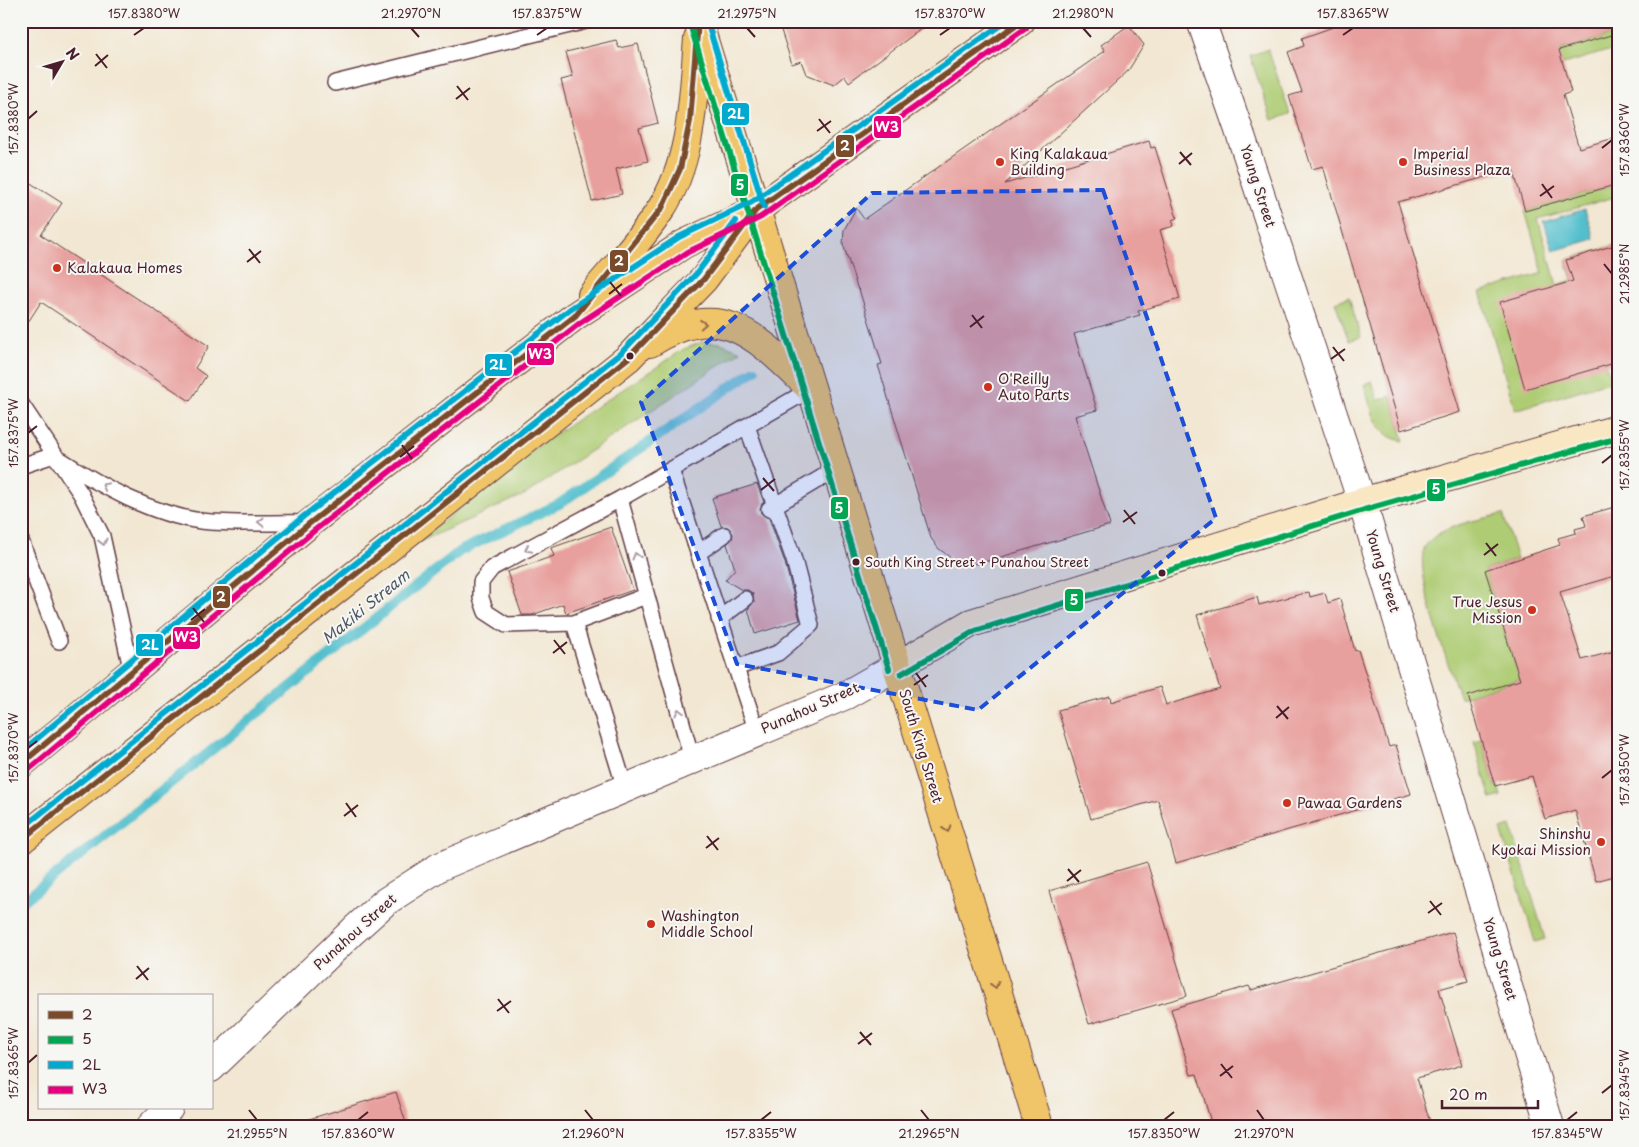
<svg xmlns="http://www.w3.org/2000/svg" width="1639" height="1147" font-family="'Playpen Sans',sans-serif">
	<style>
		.green { fill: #aecc73; stroke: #7c764f }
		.water { fill: #53bfcd; stroke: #4e6f7c }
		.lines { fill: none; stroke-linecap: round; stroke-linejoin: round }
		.stream { stroke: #53bfcd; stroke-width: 10 }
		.building { fill: #e8a09e }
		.service-casing { stroke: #633d44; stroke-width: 18 }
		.minor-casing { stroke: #633d44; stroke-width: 30 }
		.secondary-casing { stroke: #633d44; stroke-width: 30 }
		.primary-casing { stroke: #633d44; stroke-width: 30 }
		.service { stroke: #fff; stroke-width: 15 }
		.minor { stroke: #fff; stroke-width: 28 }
		.secondary { stroke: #f9e7c3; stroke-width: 28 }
		.primary { stroke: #f0c469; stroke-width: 28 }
		.bus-1-casing { stroke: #f6f6f2; stroke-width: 10 }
		.bus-2-casing { stroke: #f6f6f2; stroke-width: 10 }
		.bus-3-casing { stroke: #f6f6f2; stroke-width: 10 }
		.bus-4-casing { stroke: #f6f6f2; stroke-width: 10 }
		.bus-1 { stroke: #7a4b2a; stroke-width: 6 }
		.bus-2 { stroke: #00a651; stroke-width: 6 }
		.bus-3 { stroke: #00a9ce; stroke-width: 6 }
		.bus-4 { stroke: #e5007d; stroke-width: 6 }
		.oneway { stroke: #956947 }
		.oneway2 { stroke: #ae9aa0 }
		.marked { fill: #1d4ed8; fill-opacity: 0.2; stroke: #1d4ed8; stroke-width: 4; stroke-dasharray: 10 6; stroke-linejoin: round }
		.ticks { fill: none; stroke: #4a1f2b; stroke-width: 2 }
		.poi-dot { fill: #c8321e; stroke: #f6f6f2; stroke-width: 2 }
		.bus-dot { fill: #4a1f2b; stroke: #f6f6f2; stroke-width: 2 }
		.labels { text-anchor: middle; stroke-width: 4; stroke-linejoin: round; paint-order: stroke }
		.bus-label { font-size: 13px; fill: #4a1f2b; stroke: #f6f6f2; text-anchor: start }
		.poi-label { font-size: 14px; fill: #4a1f2b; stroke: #f6f6f2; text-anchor: start }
		.street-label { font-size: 14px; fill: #4a1f2b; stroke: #f6f6f2 }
		.water-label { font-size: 15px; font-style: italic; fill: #4d5764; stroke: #f6f6f2 }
		.line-badge { stroke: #f6f6f2; stroke-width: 2 }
		.badge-label { font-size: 14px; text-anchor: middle; font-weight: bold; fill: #fff }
		.neatline { fill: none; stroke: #4a1f2b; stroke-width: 2 }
		.ticks-label { font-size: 12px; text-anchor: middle; fill: #4a1f2b }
	</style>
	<rect width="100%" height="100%" fill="#f6f6f2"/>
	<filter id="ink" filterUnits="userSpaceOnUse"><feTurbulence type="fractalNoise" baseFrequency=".02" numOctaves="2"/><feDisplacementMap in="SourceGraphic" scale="10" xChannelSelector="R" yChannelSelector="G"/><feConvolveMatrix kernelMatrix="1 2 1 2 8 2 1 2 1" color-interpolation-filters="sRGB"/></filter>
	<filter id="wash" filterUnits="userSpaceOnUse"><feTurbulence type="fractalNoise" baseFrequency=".0096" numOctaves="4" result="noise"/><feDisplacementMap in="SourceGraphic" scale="20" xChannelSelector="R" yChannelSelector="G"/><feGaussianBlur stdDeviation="1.12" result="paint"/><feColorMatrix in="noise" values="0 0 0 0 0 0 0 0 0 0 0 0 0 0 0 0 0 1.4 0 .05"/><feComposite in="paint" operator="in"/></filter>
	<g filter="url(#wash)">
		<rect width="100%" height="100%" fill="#f2e7d2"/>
		<path class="green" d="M1618 33V48L1511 79 1507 66Z
			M1268 49 1290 114 1272 120 1250 56Z
			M1618 184V196L1538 219 1557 285 1572 280 1566 260 1618 244 1606 365 1611 381 1515 410 1480 292 1543 273 1525 211Z
			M1349 297 1361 337 1349 341 1335 302Z
			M702 342 721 343 741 351 526 494 417 543 508 468 558 432 684 349Z
			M1372 381 1378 400 1391 396 1404 441C1375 438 1371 407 1364 385Z
			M1503 514 1517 559 1485 570 1517 670 1582 660 1460 698C1451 671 1410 565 1426 545 1442 524 1480 520 1503 514Z
			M1481 740 1495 786H1498L1501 796 1491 799 1474 742Z
			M1511 826 1545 939 1535 942 1501 829Z"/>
		<path class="water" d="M1585 209 1594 239 1553 251 1544 222Z"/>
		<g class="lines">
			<path class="stream" d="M21 903 460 551 559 504 755 370"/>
		</g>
		<g id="blocks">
			<path class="building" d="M778 21H932L849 82 845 76 834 85 806 74 801 61 792 64Z
				M1350 21H1618V33L1559 50 1571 92 1563 95 1579 148 1618 137V184L1525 211 1513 169 1398 202 1460 412 1401 430 1323 166 1312 169 1289 96 1302 92 1288 52 1304 46 1302 38Z
				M1129 25 1144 45 1128 71 1005 184 1149 141 1151 148 1155 147 1177 218 1172 220 1174 226 1160 230 1180 299 1138 311 1140 315 1074 334 1097 410 1075 416 1110 525 977 564 955 561 938 548 931 538 878 365 882 364 859 289 858 290 843 244 844 230 856 208 864 219 1105 51 1101 45Z
				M616 40 619 48 638 44 658 123 639 128 648 161 616 169 622 194 592 201 561 80 573 77 566 52Z
				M21 177 62 203 41 235 209 346 195 368 206 376 190 401 41 302 21 333Z
				M1618 244V362L1525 389 1500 302 1573 281 1566 260Z
				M757 484 764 502 760 509 761 513 769 518 785 563 800 620 755 634 748 609 754 602 753 594 748 590H742L725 580 735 569 727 544 732 539 733 534 728 527 721 526 712 498Z
				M1618 506V575L1560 592 1582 660 1618 650V875L1596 881 1575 810 1545 819 1532 776 1495 786 1468 696 1520 680 1485 570 1560 545 1558 538 1576 533 1575 529 1586 526 1583 516Z
				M611 527 633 590 566 613 563 604 532 615H522L507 572 554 556 551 548Z
				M1309 592 1310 597 1325 593 1328 603 1340 599 1355 651 1358 650 1389 747 1396 745 1411 794 1176 863 1158 800 1091 819 1058 710 1110 696 1111 702 1160 687 1166 705 1220 689 1197 615 1257 597 1259 605Z
				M1147 862 1187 996 1089 1024 1049 891Z
				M1453 932 1468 981 1439 989 1462 1065 1417 1078 1431 1126H1212L1197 1074 1191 1075 1171 1009 1249 986 1251 990Z
				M396 1092 407 1126H307L306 1120Z"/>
		</g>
	</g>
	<g filter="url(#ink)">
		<use href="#blocks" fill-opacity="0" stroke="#633d44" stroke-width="1"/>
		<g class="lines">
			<g class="service-casing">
				<path id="service" d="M335 83 586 21
					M21 404 81 494 102 536 132 673
					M61 460C103 487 151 514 201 521 236 525 274 522 309 523
					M21 466 54 455
					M671 470 757 732
					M620 499 811 389
					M769 509 836 469
					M21 541 59 641
					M698 553 724 535
					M646 596 574 623 506 625 486 612 481 598V582L492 568 620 499 692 759
					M719 619 745 599
					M574 623 625 788
					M736 668 778 653 811 625 794 560 747 426"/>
			</g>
			<g class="minor-casing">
				<path id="minor" d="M1201 21 1241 136 1362 502 1550 1126
					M211 1068 354 930 385 902 439 867 846 695 897 666
					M151 1126 169 1108"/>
			</g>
			<g class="secondary-casing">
				<path id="secondary" d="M897 666 971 623 1362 502 1618 429"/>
			</g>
			<g class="primary-casing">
				<path id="primary" d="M698 21 1039 1126
					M592 295C615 267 641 240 661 209 693 159 693 96 698 39
					M650 343C723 296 758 338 810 388
					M21 764 310 523 575 316 684 244 756 210 1021 21
					M21 840 628 358 704 279 753 213"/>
			</g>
			<use href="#service" class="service"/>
			<use href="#minor" class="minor"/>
			<use href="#secondary" class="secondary"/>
			<use href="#primary" class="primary"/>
			<g class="bus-1-casing">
				<path id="bus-1" d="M21 764 310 523 575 316 662 208 680 169 690 121 698 21
					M21 840 628 358 704 279 756 210 1021 21"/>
			</g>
			<g class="bus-2-casing">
				<path id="bus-2" d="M690 24 889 669
					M901 674 975 631 1364 510 1618 438"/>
			</g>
			<g class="bus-3-casing">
				<path id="bus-3" d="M707 21 764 207
					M21 752 304 516 570 309 679 237 752 202 1006 21
					M21 829 622 352 697 273 736 221"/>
			</g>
			<g class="bus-4-casing">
				<path id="bus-4" d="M27 771 315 530 580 323 688 252 761 217 1026 28"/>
			</g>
			<use href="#bus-1" class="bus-1"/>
			<use href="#bus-2" class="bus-2"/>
			<use href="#bus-3" class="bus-3"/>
			<use href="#bus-4" class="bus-4"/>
		</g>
		<defs><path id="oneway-chevron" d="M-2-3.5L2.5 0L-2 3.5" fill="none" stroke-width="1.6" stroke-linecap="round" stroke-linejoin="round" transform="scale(1.25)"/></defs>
		<g class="oneway">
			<use href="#oneway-chevron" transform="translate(703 324) rotate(-4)"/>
			<use href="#oneway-chevron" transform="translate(947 829) rotate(73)"/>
			<use href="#oneway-chevron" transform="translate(995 985) rotate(73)"/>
		</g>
		<g class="oneway2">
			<use href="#oneway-chevron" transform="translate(105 486) rotate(-153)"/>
			<use href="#oneway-chevron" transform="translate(261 522) rotate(-179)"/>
			<use href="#oneway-chevron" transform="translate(103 542) rotate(76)"/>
			<use href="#oneway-chevron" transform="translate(528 549) rotate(152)"/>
			<use href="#oneway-chevron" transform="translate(636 556) rotate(-105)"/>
			<use href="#oneway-chevron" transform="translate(679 712) rotate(-105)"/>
		</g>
	</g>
	<path class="marked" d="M1103 190 1216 518 978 710 737 664 641 402 872 193Z"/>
	<path class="ticks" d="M411 28 419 37M747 28 755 37M1083 28 1091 37M134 35 144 28M537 35 547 28M940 35 950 28M1343 35 1353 28M96 54 107 68M95 66 108 55M457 86 468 100M456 99 470 88M28 119 37 111M819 119 830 133M817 131 831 121M1602 148 1612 140M1180 152 1191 165M1179 164 1192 153M1542 184 1552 198M1540 196 1554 186M249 249 260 263M247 262 261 251M1604 264 1612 274M610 282 621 296M609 294 622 284M972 315 982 328M970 327 984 316M1333 347 1344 361M1331 359 1345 349M28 433 37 426M402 445 412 459M400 457 414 446M1602 463 1612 455M763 478 774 491M761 490 775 479M1124 510 1135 524M1123 522 1137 512M1486 543 1496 556M1484 555 1498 544M193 608 204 622M191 620 205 609M554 640 565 654M553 653 567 642M916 673 926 687M914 685 928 675M1277 706 1288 719M1276 718 1289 707M28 748 37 741M1602 778 1612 770M346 803 356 817M344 816 358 805M707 836 718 850M706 848 719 838M1068 869 1079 882M1067 881 1081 870M1430 901 1441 915M1428 913 1442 903M137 966 148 980M136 979 149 968M498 999 509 1013M497 1011 511 1001M860 1032 871 1045M858 1044 872 1033M28 1063 37 1055M1221 1064 1232 1078M1220 1076 1233 1066M1602 1093 1612 1085M249 1110 257 1120M585 1110 593 1120M921 1110 929 1120M1257 1110 1264 1120M358 1120 368 1112M761 1120 771 1112M1164 1120 1174 1112M1567 1120 1577 1112"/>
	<g class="poi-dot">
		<circle cx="1000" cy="162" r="5"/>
		<circle cx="1403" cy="162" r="5"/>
		<circle cx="57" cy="268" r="5"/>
		<circle cx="988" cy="387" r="5"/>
		<circle cx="1532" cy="610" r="5"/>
		<circle cx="1287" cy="803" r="5"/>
		<circle cx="1601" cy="842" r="5"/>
		<circle cx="651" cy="924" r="5"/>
	</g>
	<g class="bus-dot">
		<circle cx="630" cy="356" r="4.5"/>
		<circle cx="856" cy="562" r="4.5"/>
		<circle cx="1162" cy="573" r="4.5"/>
	</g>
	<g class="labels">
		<g class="bus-label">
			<text x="865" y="567">South King Street + Punahou Street</text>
		</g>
		<g class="poi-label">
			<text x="1010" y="159">King Kalakaua<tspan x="1010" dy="16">Building</tspan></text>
			<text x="1413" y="159">Imperial<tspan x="1413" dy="16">Business Plaza</tspan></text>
			<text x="67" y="273">Kalakaua Homes</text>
			<text x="998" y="384">O'Reilly<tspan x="998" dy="16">Auto Parts</tspan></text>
			<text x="1522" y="607" text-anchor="end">True Jesus<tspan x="1522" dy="16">Mission</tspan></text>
			<text x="1297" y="808">Pawaa Gardens</text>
			<text x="1591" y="839" text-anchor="end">Shinshu<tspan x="1591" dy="16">Kyokai Mission</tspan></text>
			<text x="661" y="921">Washington<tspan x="661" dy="16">Middle School</tspan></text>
		</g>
		<g class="street-label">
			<text transform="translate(1258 186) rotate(72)" y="5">Young Street</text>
			<text transform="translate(1383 571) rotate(73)" y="5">Young Street</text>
			<text transform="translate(810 708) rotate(-24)" y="5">Punahou Street</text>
			<text transform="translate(921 746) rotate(73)" y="5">South King Street</text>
			<text transform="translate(355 932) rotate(-42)" y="5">Punahou Street</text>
			<text transform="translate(1500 959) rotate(73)" y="5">Young Street</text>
		</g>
		<g class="water-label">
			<text transform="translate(366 607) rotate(-39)" y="5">Makiki Stream</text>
		</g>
	</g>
	<g class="line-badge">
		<rect x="721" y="102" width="29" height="24" rx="5" fill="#00a9ce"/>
		<rect x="873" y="115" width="29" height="24" rx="5" fill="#e5007d"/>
		<rect x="835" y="134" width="20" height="24" rx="5" fill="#7a4b2a"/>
		<rect x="730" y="173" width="19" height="24" rx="5" fill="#00a651"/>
		<rect x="609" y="249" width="20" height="24" rx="5" fill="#7a4b2a"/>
		<rect x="526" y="342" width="29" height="24" rx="5" fill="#e5007d"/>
		<rect x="484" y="353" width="29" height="24" rx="5" fill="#00a9ce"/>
		<rect x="1426" y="478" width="20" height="24" rx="5" fill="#00a651"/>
		<rect x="830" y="496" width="19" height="24" rx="5" fill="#00a651"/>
		<rect x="212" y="585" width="19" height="24" rx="5" fill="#7a4b2a"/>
		<rect x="1064" y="588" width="20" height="24" rx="5" fill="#00a651"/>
		<rect x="172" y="626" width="29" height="24" rx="5" fill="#e5007d"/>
		<rect x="135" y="633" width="29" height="24" rx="5" fill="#00a9ce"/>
	</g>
	<g class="badge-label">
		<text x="736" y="119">2L</text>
		<text x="887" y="132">W3</text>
		<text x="845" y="151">2</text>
		<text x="740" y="190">5</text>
		<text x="619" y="266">2</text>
		<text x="540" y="359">W3</text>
		<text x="498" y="370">2L</text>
		<text x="1436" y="494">5</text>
		<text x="839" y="513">5</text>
		<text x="221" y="602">2</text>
		<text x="1074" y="605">5</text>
		<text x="186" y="642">W3</text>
		<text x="150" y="650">2L</text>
	</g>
	<rect width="1639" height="1147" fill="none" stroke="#f6f6f2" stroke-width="55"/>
	<rect x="38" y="994" width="175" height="115" fill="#f6f6f2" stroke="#b1a0a2"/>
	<rect x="48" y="1011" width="25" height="8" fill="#7a4b2a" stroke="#b1a0a2"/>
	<text x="82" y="1020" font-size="15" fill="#4a1f2b">2</text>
	<rect x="48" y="1036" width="25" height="8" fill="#00a651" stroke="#b1a0a2"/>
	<text x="82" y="1044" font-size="15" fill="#4a1f2b">5</text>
	<rect x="48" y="1061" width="25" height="8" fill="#00a9ce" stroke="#b1a0a2"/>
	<text x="82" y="1070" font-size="15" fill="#4a1f2b">2L</text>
	<rect x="48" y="1086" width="25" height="8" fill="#e5007d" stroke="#b1a0a2"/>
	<text x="82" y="1094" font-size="15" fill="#4a1f2b">W3</text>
	<g transform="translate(62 62) rotate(52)" stroke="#f6f6f2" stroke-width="4" paint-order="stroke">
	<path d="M0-4L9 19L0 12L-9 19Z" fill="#4a1f2b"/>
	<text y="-8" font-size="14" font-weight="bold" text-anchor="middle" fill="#4a1f2b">N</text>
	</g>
	<path d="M1442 1100v8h96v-8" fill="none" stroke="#4a1f2b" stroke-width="2.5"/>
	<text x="1449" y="1100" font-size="15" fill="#4a1f2b" stroke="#f6f6f2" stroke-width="4" paint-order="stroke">20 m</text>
	<rect x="28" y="28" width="1584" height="1092" class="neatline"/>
	<g class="ticks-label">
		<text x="144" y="18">157.8380°W</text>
		<text x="411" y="18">21.2970°N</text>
		<text x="547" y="18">157.8375°W</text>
		<text x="747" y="18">21.2975°N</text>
		<text x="950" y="18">157.8370°W</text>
		<text x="1083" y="18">21.2980°N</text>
		<text x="1353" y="18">157.8365°W</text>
		<text transform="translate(14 119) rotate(-90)" y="4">157.8380°W</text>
		<text transform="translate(1625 140) rotate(-90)" y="4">157.8360°W</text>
		<text transform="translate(1625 274) rotate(-90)" y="4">21.2985°N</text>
		<text transform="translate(14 433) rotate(-90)" y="4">157.8375°W</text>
		<text transform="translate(1625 455) rotate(-90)" y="4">157.8355°W</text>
		<text transform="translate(14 748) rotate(-90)" y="4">157.8370°W</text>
		<text transform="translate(1625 770) rotate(-90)" y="4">157.8350°W</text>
		<text transform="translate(14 1063) rotate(-90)" y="4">157.8365°W</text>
		<text transform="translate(1625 1085) rotate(-90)" y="4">157.8345°W</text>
		<text x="257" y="1138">21.2955°N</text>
		<text x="358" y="1138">157.8360°W</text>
		<text x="593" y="1138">21.2960°N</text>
		<text x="761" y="1138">157.8355°W</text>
		<text x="929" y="1138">21.2965°N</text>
		<text x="1164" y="1138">157.8350°W</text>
		<text x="1264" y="1138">21.2970°N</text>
		<text x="1567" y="1138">157.8345°W</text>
	</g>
</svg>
